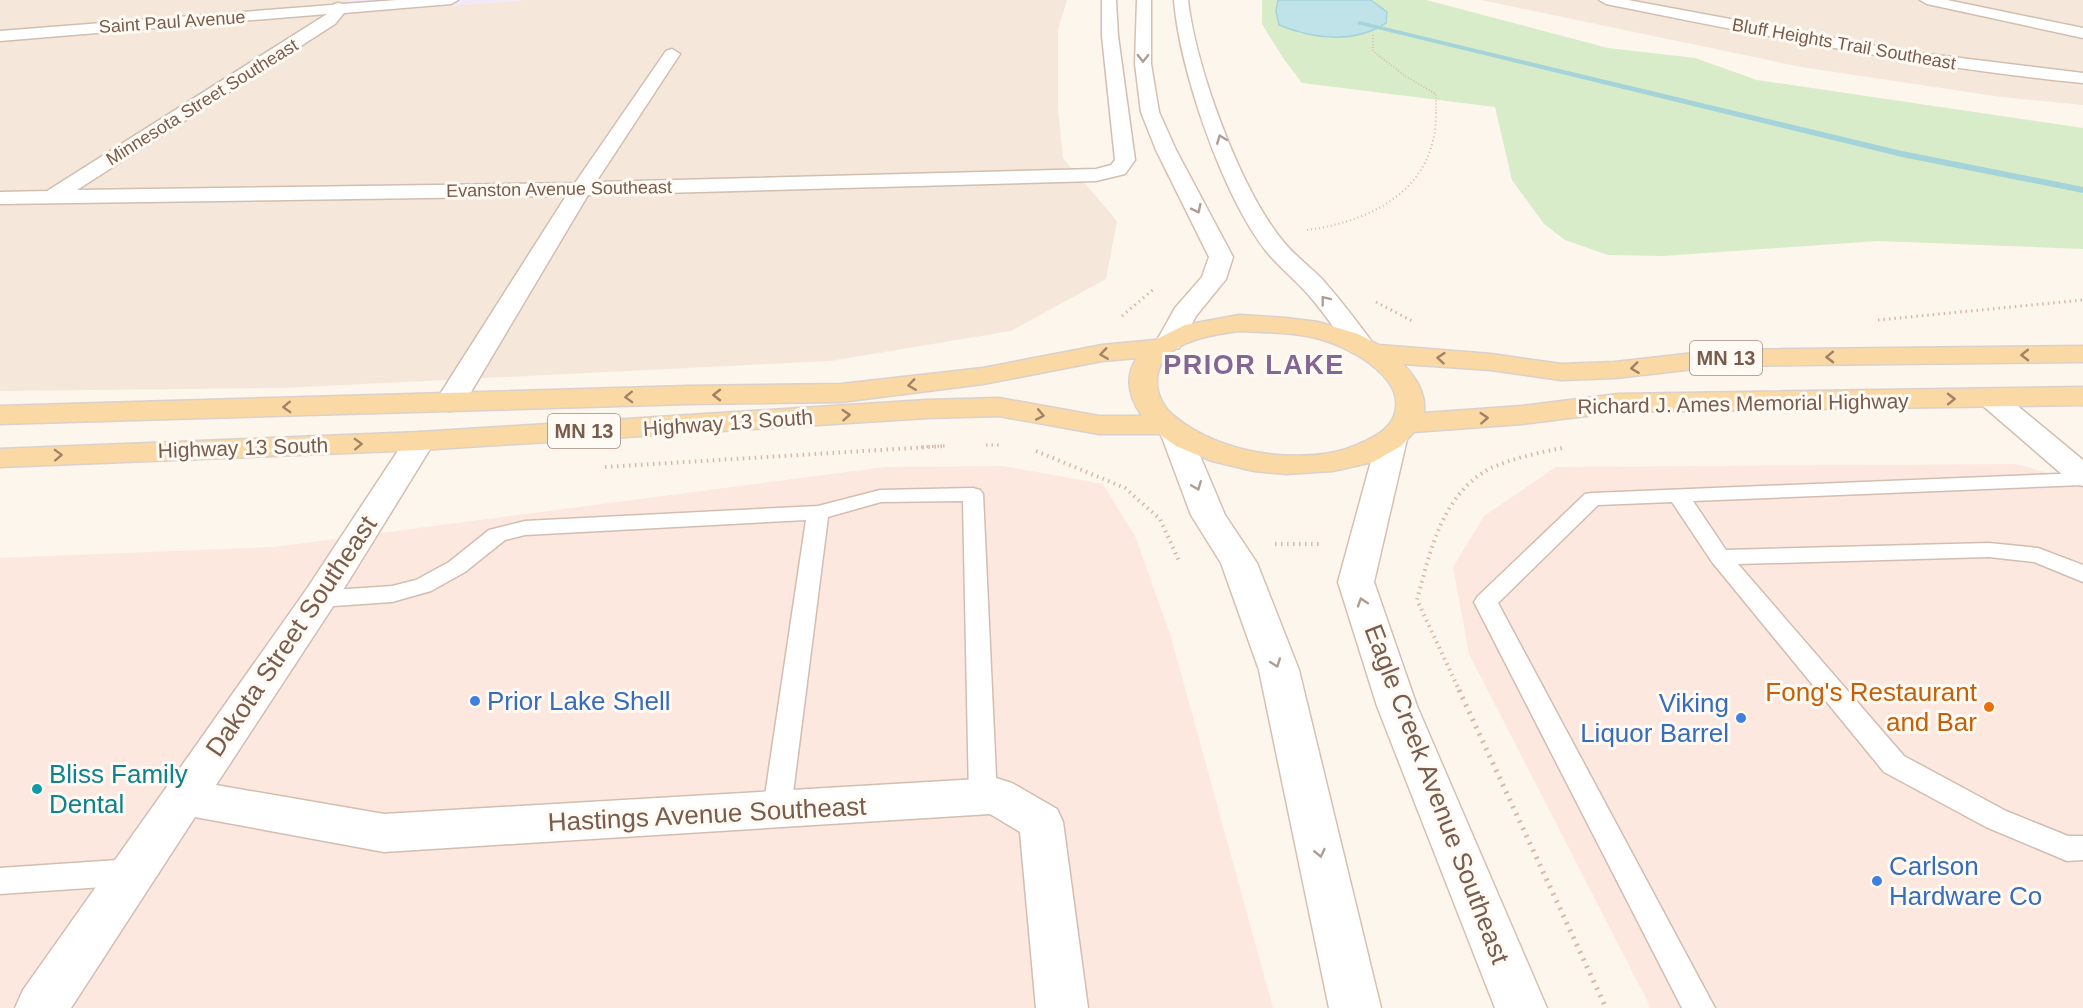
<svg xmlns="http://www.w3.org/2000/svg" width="2083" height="1008" font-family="Helvetica,sans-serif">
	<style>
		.residential { fill: #f5e8da }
		.commercial { fill: #fde8e0 }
		.education { fill: #f3e8fa }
		.green { fill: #d8ecc9 }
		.water { fill: #bfe3e8; stroke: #a5d3da; stroke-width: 1.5 }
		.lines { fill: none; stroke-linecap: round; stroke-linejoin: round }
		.stream { fill: #a5d3da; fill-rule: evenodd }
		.lane-casing { stroke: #d1beb0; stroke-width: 3 }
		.street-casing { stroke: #d1beb0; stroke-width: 3 }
		.secondary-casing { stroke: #d6c0b0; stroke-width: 3 }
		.primary-casing { stroke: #dad1cd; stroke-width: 3 }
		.path-far4 { stroke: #d9b8a5; stroke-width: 1.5; stroke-dasharray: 1 2; stroke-linecap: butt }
		.path-far3 { stroke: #d9b8a5; stroke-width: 2; stroke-dasharray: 1 3; stroke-linecap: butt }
		.path-far2 { stroke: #d9b8a5; stroke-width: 3; stroke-dasharray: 1.5 4; stroke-linecap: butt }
		.path-far1 { stroke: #d9b8a5; stroke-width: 4; stroke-dasharray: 1.5 4.5; stroke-linecap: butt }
		.path { stroke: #d9b8a5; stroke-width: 5; stroke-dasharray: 2 6; stroke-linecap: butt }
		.lane { fill: #fff; fill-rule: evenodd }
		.street { fill: #fff; fill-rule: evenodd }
		.secondary { fill: #fff; fill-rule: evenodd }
		.primary { fill: #fbd9a5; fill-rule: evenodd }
		.oneway { stroke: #af9d94 }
		.oneway2 { stroke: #a18267 }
		.shop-dot { fill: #3f7fe0; stroke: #fffaf3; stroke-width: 2 }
		.food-dot { fill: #e8710a; stroke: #fffaf3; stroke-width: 2 }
		.culture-dot { fill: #0f9aa8; stroke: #fffaf3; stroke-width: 2 }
		.labels { text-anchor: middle; stroke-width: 6; stroke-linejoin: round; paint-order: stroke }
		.far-street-label { font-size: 18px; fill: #7a5c4d; stroke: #fffaf3 }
		.shield { fill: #fffaf3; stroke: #a28b7f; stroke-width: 1.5 }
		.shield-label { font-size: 20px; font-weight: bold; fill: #7a5c4d }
		.street-label { font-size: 21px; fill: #7a5c4d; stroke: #fffaf3 }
		.near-street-label { font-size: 26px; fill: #7a5c4d; stroke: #fffaf3 }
		.near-food-label { font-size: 26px; fill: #c56008; stroke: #fffaf3; text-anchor: end }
		.near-shop-label { font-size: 26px; fill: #366cbe; stroke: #fffaf3; text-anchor: start }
		.near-culture-label { font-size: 26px; fill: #0d838f; stroke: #fffaf3; text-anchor: start }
		.district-label { font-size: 27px; font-weight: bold; letter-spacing: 1.5px; fill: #846695; stroke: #fffaf3 }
	</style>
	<rect width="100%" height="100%" fill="#fdf6ec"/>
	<path class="residential" d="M0 0H349L343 14 525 0H1067L1058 30V109L1063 158 1117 221 1106 279 1011 331 830 361 283 388 0 391Z
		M1481 0H2083V105L2001 97 1801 67Z"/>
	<path class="commercial" d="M2016 464 2083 483V1008H1651L1469 654 1453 567 1484 516 1556 467Z
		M1003 466 1103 484 1135 536 1171 637 1273 1008H0V558L274 547 885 467Z"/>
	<path class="education" d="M349 0H525L342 14Z"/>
	<path class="green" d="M1262 0H1278L1276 11 1298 33 1323 37 1355 36 1375 1 1371 0H1426L1608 48 1695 58 1757 80 2083 128V249L1878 241 1664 256 1608 255 1565 240 1544 224 1512 180 1495 107 1302 83 1283 58 1262 24Z"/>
	<path class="water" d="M1278 0H1371L1387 12 1386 23C1354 44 1313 39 1279 25L1276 11Z"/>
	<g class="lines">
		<path class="stream" d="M1359 21 1902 151 2083 187V193L1902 157 1357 24Z"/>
		<g class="lane-casing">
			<path id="lane" d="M2083 473V485L1693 501 1726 550 1989 543 2038 548 2083 565V582L2034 562 1989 557 1738 564 1904 756 2006 811 2068 836H2083V860L2067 861 1986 827 1884 772 1712 562 1672 502 1598 505 1498 603 1715 1008H1682L1474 602 1478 596 1585 494 1592 493Z
				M973 488 980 490 983 494 997 798 993 806 983 809 973 806 969 798 963 501 881 502 828 517 791 809 787 817 777 821 767 817 763 809 806 520 525 535 505 540 465 572 431 591 392 602 319 607 311 605 307 599 311 593 319 591 392 586 416 580 449 562 489 530 525 521 818 506 880 490Z
				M132 859 143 863 147 872 143 881 132 885 0 894V868Z"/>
		</g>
		<g class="street-casing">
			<path id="street" d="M397 0H458L451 4 344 13 335 24 77 190 575 183 666 51 672 49 680 54 596 182 1096 169 1111 165 1115 160 1102 36V0H1116L1118 36 1135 160 1125 174 1096 181 588 195 465 402 460 408 450 411 440 408 435 402 566 196 0 204V192L47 191 327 14 0 41V31L332 5 338 3 343 4Z
				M1599 0H1628L1903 51 2083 73V83C1922 67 1764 36 1606 4Z
				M1920 0H1947L2083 28V38L1927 4Z
				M1992 390 2002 393 2083 460V486L2072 483 1982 405 1977 399 1982 393Z
				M420 432 431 434 435 441 332 608 216 785 384 814 996 778 1012 783 1057 809 1063 822 1088 1008H1036L1020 832 990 814 384 852 195 817 71 1008H15L23 990 306 590 409 434Z"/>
		</g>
		<g class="secondary-casing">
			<path id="secondary" d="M1137 0H1151V64L1159 112 1176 150 1233 257 1226 279 1196 316 1179 348 1169 350 1159 348 1156 342 1175 308 1202 277 1209 257 1156 150 1141 112 1135 64Z
				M1174 0H1188C1196 68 1239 186 1282 240 1293 254 1308 265 1321 278 1340 299 1358 323 1375 346L1371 352 1361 354 1351 352C1336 331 1322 309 1304 290 1292 277 1277 265 1266 251 1222 194 1180 71 1174 0Z
				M1175 423 1186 426 1190 432 1225 515 1257 563 1299 670 1381 1008H1329L1259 670 1221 563 1191 515 1160 432 1164 426Z
				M1392 430 1403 433 1407 439 1374 582 1417 706 1547 1008H1495L1377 706 1338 582 1377 439 1381 433Z"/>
		</g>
		<g class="primary-casing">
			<path id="primary" d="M1239 315 1286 318 1318 322 1358 334 1379 345 1491 354 1561 364 1615 362 1721 350 2083 346V362L1721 366 1615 378 1561 380 1491 370 1403 364C1416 378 1426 393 1424 413L1522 406 1618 394 2083 387V405L1618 412 1522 424 1414 432 1401 446 1373 462 1333 471 1286 474 1254 471 1212 461 1176 446 1159 434H1099L999 416 927 418 420 450 0 467V449L420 432 927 400 999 398 1099 416H1142C1129 397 1124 377 1137 358L1102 361 983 384 841 402 688 404 0 424V406L688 386 841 384 983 368 1102 345 1155 340 1185 325ZM1239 331C1265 332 1291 332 1316 338 1346 345 1409 377 1394 416 1389 430 1371 439 1359 444 1306 468 1218 454 1174 416 1165 409 1158 397 1157 385 1154 343 1208 335 1239 331Z"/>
		</g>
		<path class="path-far4" d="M1373 35V51L1405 76 1436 94V113"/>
		<path class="path-far3" d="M1307 230C1374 221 1437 188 1436 112"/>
		<path class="path-far2" d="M1376 302 1412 321
			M1122 316 1155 288
			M1878 320 2083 300
			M986 445H1002
			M921 447 945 446"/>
		<path class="path-far1" d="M1036 451 1125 488 1160 519 1179 561
			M605 467 945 446
			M1275 544H1322
			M1460 692 1417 600C1430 552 1442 493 1491 468 1513 458 1538 453 1562 448"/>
		<path class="path" d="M1459 690 1606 1008"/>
		<use href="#lane" class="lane"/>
		<use href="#street" class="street"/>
		<use href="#secondary" class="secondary"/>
		<use href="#primary" class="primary"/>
	</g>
	<defs><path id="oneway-chevron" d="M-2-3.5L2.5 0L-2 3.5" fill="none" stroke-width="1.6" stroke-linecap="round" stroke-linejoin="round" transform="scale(1.5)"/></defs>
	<g class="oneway">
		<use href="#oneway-chevron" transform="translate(1143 58) rotate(91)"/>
		<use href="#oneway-chevron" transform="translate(1221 139) rotate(-111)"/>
		<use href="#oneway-chevron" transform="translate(1197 209) rotate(63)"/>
		<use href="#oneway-chevron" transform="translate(1325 300) rotate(-128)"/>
		<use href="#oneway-chevron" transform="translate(1197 486) rotate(68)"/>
		<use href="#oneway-chevron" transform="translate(1362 602) rotate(-108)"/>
		<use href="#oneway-chevron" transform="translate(1276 663) rotate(70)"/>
		<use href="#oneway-chevron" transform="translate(1320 853) rotate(77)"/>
	</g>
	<g class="oneway2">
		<use href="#oneway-chevron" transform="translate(1104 354) rotate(172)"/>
		<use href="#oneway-chevron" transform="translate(2025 355) rotate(179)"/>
		<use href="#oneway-chevron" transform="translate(1830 357) rotate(179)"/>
		<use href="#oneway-chevron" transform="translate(1441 358) rotate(-175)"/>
		<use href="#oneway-chevron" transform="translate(1635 368) rotate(173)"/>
		<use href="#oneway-chevron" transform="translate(912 385) rotate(172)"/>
		<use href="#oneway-chevron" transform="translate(717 395) rotate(180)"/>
		<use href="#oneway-chevron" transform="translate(629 397) rotate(178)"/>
		<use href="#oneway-chevron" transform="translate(1951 399) rotate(-1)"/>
		<use href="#oneway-chevron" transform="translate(287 407) rotate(178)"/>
		<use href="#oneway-chevron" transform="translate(846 415) rotate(-4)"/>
		<use href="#oneway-chevron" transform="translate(1040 415) rotate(11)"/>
		<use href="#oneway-chevron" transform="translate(1484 418) rotate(-4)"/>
		<use href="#oneway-chevron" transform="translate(358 444) rotate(-2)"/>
		<use href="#oneway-chevron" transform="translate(58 455) rotate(-2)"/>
	</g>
	<g class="shop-dot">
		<circle cx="475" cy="701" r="6"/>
		<circle cx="1741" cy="718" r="6"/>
		<circle cx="1877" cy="881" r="6"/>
	</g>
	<circle class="food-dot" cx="1989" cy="707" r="6"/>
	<circle class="culture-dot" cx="37" cy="789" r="6"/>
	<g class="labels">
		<g class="far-street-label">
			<text transform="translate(172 22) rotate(-4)" y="6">Saint Paul Avenue</text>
			<text transform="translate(1844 44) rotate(10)" y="6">Bluff Heights Trail Southeast</text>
			<text transform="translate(202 102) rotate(-32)" y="6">Minnesota Street Southeast</text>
			<text transform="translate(559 189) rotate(-1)" y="6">Evanston Avenue Southeast</text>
		</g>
		<g class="shield">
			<rect x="1690" y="341" width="72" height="34" rx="4.5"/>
			<rect x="548" y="414" width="72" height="34" rx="4.5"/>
		</g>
		<g class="shield-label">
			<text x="1726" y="365">MN 13</text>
			<text x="584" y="438">MN 13</text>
		</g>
		<g class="street-label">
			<text transform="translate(1743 404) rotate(-1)" y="7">Richard J. Ames Memorial Highway</text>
			<text transform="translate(728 423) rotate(-4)" y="7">Highway 13 South</text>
			<text transform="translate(243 448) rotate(-2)" y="7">Highway 13 South</text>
		</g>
		<g class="near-street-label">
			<text transform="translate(291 636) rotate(-56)" y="9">Dakota Street Southeast</text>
			<text transform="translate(1437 794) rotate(69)" y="9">Eagle Creek Avenue Southeast</text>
			<text transform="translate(707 814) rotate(-3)" y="9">Hastings Avenue Southeast</text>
		</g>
		<g class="near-food-label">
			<text x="1977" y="701">Fong's Restaurant<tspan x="1977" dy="30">and Bar</tspan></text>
		</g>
		<g class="near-shop-label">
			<text x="487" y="710">Prior Lake Shell</text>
			<text x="1729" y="712" text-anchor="end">Viking<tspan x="1729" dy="30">Liquor Barrel</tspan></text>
			<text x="1889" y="875">Carlson<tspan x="1889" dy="30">Hardware Co</tspan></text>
		</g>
		<g class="near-culture-label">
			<text x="49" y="783">Bliss Family<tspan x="49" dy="30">Dental</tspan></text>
		</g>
		<g class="district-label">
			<text x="1254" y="374">PRIOR LAKE</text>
		</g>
	</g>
</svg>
